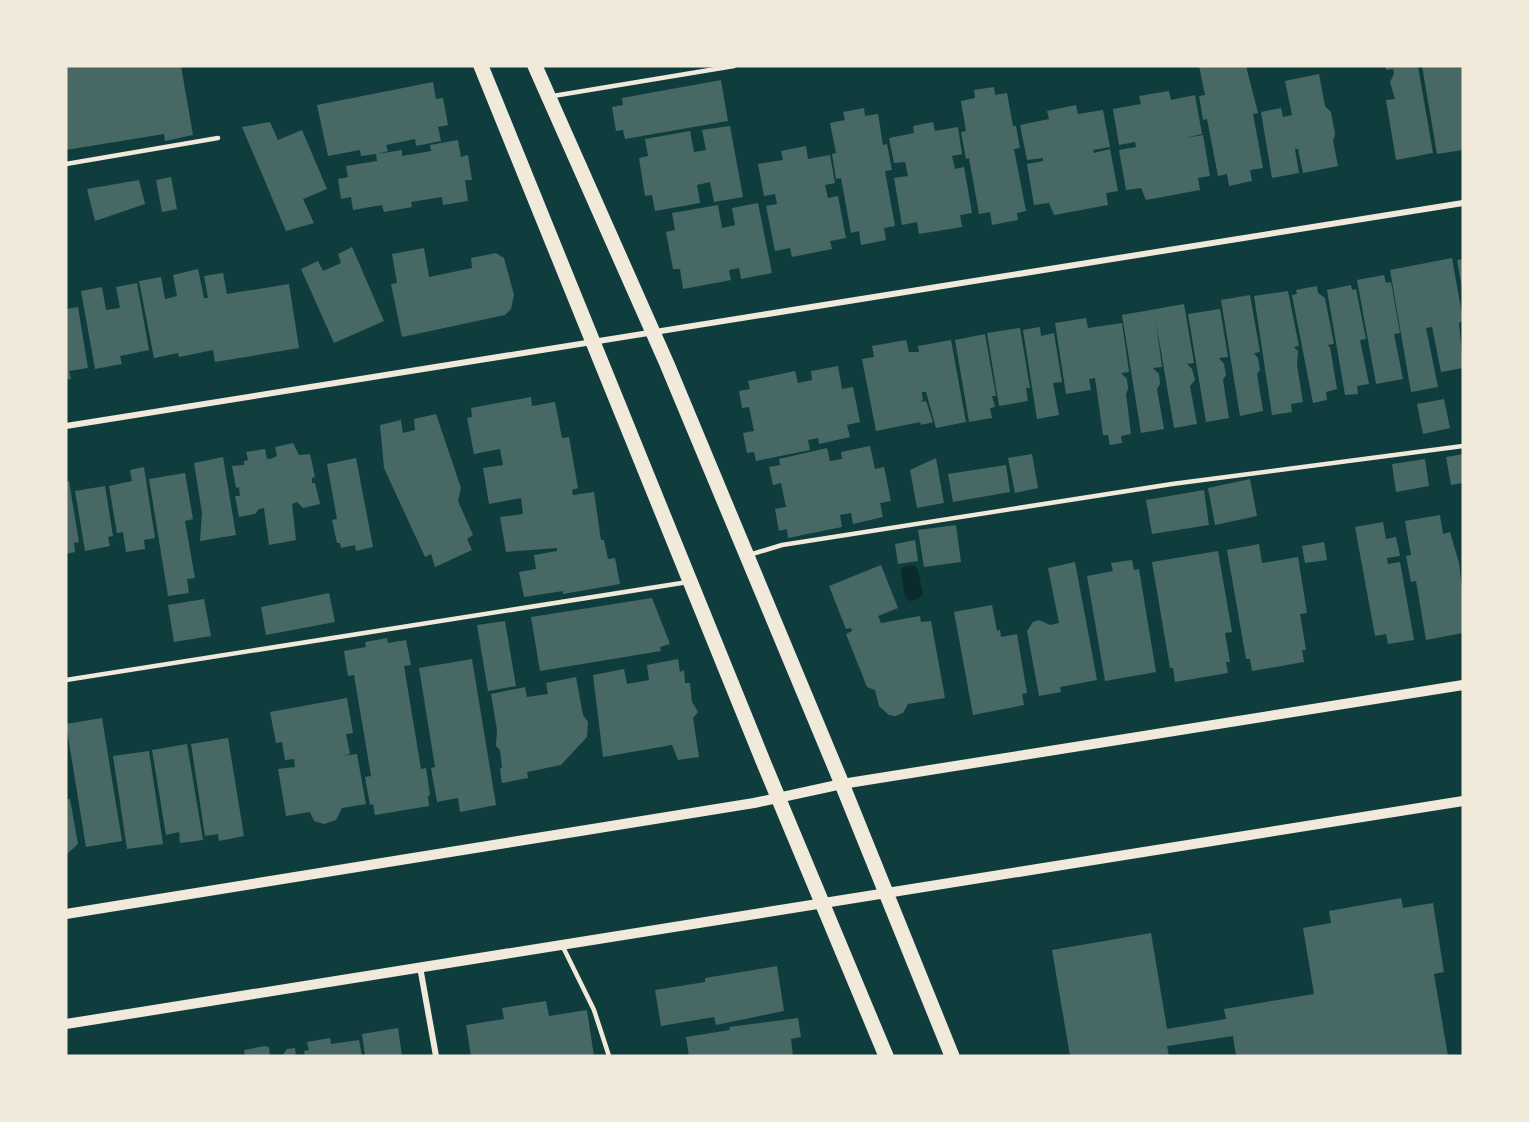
<svg xmlns="http://www.w3.org/2000/svg" width="1529" height="1122" font-family="'Source Sans 3',sans-serif">
	<style>
		.water { fill: #0a2a2b }
		.building { fill: #486865 }
		.lines { fill: none; stroke-linecap: round; stroke-linejoin: round }
		.service { stroke: #f1e9da; stroke-width: 4.5 }
		.minor { stroke: #f1e9da; stroke-width: 6 }
		.tertiary { stroke: #f1e9da; stroke-width: 10 }
		.primary { stroke: #f1e9da; stroke-width: 15 }
	</style>
	<rect width="100%" height="100%" fill="#0f3d3e"/>
	<path class="water" d="M914 565 918 570 923 594 919 599 909 601 905 597 901 571 903 567Z"/>
	<path class="building" d="M66 66H181L193 135 165 141 164 134 66 150Z
		M1199 66H1246L1258 113 1253 114 1263 168 1250 170 1252 181 1229 186 1227 174 1218 176 1207 119 1203 120 1199 96 1205 95Z
		M1386 66H1418L1433 153 1396 160 1386 100 1395 99 1390 82 1394 74 1393 69 1386 70Z
		M1422 66H1463V150L1437 154Z
		M1319 74 1325 106 1331 112 1335 134 1333 141 1338 166 1303 173 1298 149H1295L1299 173 1272 178 1261 112 1281 108 1283 117 1292 115 1285 81Z
		M721 80 728 121 625 139 623 130 616 131 612 107 623 105 622 98Z
		M433 82 436 99 443 98 448 125 438 127 441 141 416 146 415 139 386 145 388 151 377 154 402 150V156L431 151 430 145 458 140 461 157 468 155 472 180H465L468 201 443 205 442 197 411 202 412 207 384 212 382 205 353 210 351 197 341 199 338 179 348 177 346 166 377 161 376 154 361 156 360 150 328 156 317 105Z
		M994 87 995 95 1007 93 1013 126H1016L1020 148 1014 149 1026 211 1017 213 1018 220 992 225 990 212 979 214 969 158 966 159 961 132 966 131 961 101 975 98 974 90Z
		M1169 91 1171 100 1195 95 1202 134 1185 138 1203 135 1210 176 1198 178 1200 190 1146 200 1141 188 1126 190 1119 150 1136 147 1135 142 1119 145 1113 109 1141 104 1139 96Z
		M1076 105 1078 114 1103 110 1110 147 1093 150 1094 153 1110 149 1118 191 1106 193 1108 205 1054 215 1049 203 1034 205 1027 164 1043 161V158L1027 160 1020 125 1049 119 1047 111Z
		M864 108 865 116 878 114 883 145 887 144 892 170 885 171 895 226 884 228 886 240 861 245 859 231 851 233 841 178 836 179 832 154 836 153 830 123 845 120 843 112Z
		M270 122 278 140 302 130 327 189 303 199 314 223 286 231 242 127Z
		M933 122 935 131 958 127 962 154 952 156 955 169 964 167 972 213 960 215 962 227 919 234 917 222 902 225 894 178 908 176 905 162 894 163 889 138 914 133 913 126Z
		M730 126 743 197 714 202 710 182 697 185 700 203 655 211 652 195 645 196 639 158 648 156 645 139 690 131 694 152 706 150 702 130Z
		M806 146 808 159 830 155 835 183 825 185 828 198 838 196 846 238 830 241 832 249 792 257 790 248 775 251 766 206 777 204 775 194 764 196 758 164 783 160 781 151Z
		M171 177 177 209 162 212 156 180Z
		M139 180 145 204 95 221 87 189Z
		M758 203 772 273 741 279 739 268 729 270 731 280 683 289 680 269H673L666 232 675 230 672 213 718 205 722 228 735 225 732 208Z
		M352 247 384 321 334 343 301 269 318 261 323 271 330 268 341 263 338 254Z
		M424 248 429 277 472 268 471 258 496 253 504 258 514 295 511 309 505 315 402 337 391 284 397 283 392 254Z
		M1452 258 1463 320 1459 323 1463 368 1441 372 1427 301 1432 327 1426 328 1438 387 1411 392 1390 270Z
		M1463 259V289H1462L1457 260Z
		M198 269 204 298H208L204 276 223 273 227 294 289 284 299 348 215 362 213 350 179 357 178 353 154 358 139 281 161 277 165 299 177 296 173 275Z
		M1384 275 1386 283 1391 282 1400 333 1394 334 1403 379 1376 384 1357 280Z
		M137 283 149 350 120 356 122 364 95 369 81 291 102 287 106 310 120 308 116 287Z
		M1351 285 1352 290 1356 289 1366 339 1360 340 1369 384 1357 386 1358 394 1345 395 1327 290Z
		M1317 286 1318 293 1325 298 1334 344 1327 345 1330 347 1337 389 1326 392 1327 400 1313 403 1292 295 1297 294 1296 290Z
		M1288 291 1299 346 1294 347 1298 351 1297 365 1303 402 1291 404 1292 412 1272 415 1254 296Z
		M1250 295 1260 352 1254 353 1258 358 1260 370 1257 374 1263 411 1240 416 1221 300Z
		M1184 304 1194 363 1187 364 1192 369 1195 380 1190 386 1197 424 1174 428 1156 322 1162 367 1153 368 1159 374 1160 384 1157 389 1164 429 1141 433 1122 315Z
		M78 307 88 368 69 371 71 379 66 380V309Z
		M1220 309 1228 357 1219 358 1224 364 1226 375 1223 380 1229 418 1206 422 1188 314Z
		M1086 318 1088 328 1122 323 1129 372 1121 373 1127 379 1128 389 1126 394 1131 434 1121 436 1122 443 1110 445 1108 435H1103L1095 378 1089 379 1091 390 1066 394 1055 323Z
		M1040 327 1041 336 1054 333 1062 382 1053 383 1059 415 1037 419 1023 330Z
		M1020 328 1030 388H1026L1028 401 999 406 987 333Z
		M985 334 996 396H992L995 407 990 408 992 418 969 422 955 340Z
		M906 340 909 352H919L918 346 951 340 966 422 936 428 926 392H922L923 400 920 402 926 401 933 422 921 425 920 422 876 431 862 359 874 357 872 346Z
		M838 366 842 389 853 387 860 422 847 425 850 437 819 444 818 438 808 440 810 450 756 461 754 452 747 453 743 433 754 431 749 407 742 408 739 391 750 389 748 381 795 371 798 383 812 380 811 371Z
		M531 397 532 406 555 402 562 438 569 437 578 488 572 490 573 495 594 492 601 540H604L608 559 615 558 620 584 563 594V591L524 597 519 572 536 569 534 555 557 551V548L506 552 500 517 523 514 521 498 489 504 483 468 503 465 500 449 474 454 467 418 472 417 471 408Z
		M1444 399 1450 428 1423 434 1417 404Z
		M436 414 461 488 458 501 473 535 467 539 472 550 435 567 431 554 425 557 384 468 380 425 401 420 403 433 415 430 414 419Z
		M293 443 299 455 310 454 315 477 312 478V483H315L320 504 303 508 297 502 292 504 296 540 269 545 264 508 259 509 255 514 239 517 235 496H240L239 487 236 488 232 466 244 465V461L248 460 246 452 265 449 267 459H270L277 456 275 447Z
		M870 446 875 469 884 467 891 501 880 503 883 517 853 524 851 513 840 515 842 527 788 538 787 529 779 531 775 509 786 507 781 483 773 485 769 467 780 465 779 459 827 448 830 461 842 459 841 452Z
		M1032 454 1038 488 1015 493 1008 458Z
		M1463 454V483L1451 485 1446 457Z
		M223 457 236 535 200 541 202 513 194 463Z
		M356 458 373 547 356 551 355 545 341 548 340 543H337L332 520 337 519 327 464Z
		M936 458 944 503 917 508 910 470Z
		M1425 459 1429 486 1396 492 1392 464Z
		M1006 465 1010 492 953 502 948 474Z
		M144 467 155 538 144 540 145 549 126 552 123 532 117 533 109 486 132 481 130 470Z
		M185 473 193 519 185 521 195 578 187 579 189 593 168 596 149 479Z
		M1250 479 1257 516 1215 525 1208 488Z
		M69 481 79 542 74 543 75 552 66 554V482Z
		M105 486 113 536 108 537 110 546 85 551 75 491Z
		M1204 490 1209 525 1152 534 1146 500Z
		M1440 515 1443 534 1450 532 1459 563 1463 598V633L1426 640 1416 581 1411 582 1406 556 1411 555 1405 521Z
		M1383 522 1386 539 1396 537 1400 556 1387 558 1388 564 1400 562 1414 640 1388 644 1386 634 1375 636 1355 527Z
		M956 525 961 562 924 567 918 530Z
		M915 540 918 561 898 564 895 544Z
		M1324 542 1327 560 1305 563 1302 546Z
		M1259 544 1262 563 1298 557 1307 613 1300 614 1306 650H1302L1304 662 1252 671 1250 659H1246L1227 550Z
		M1218 551 1232 632 1225 633 1230 662H1226L1228 673 1175 682 1173 668H1170L1152 562Z
		M1132 560 1134 570 1139 569 1156 672 1105 681 1087 576 1113 571 1111 563Z
		M1075 562 1097 680 1060 687 1061 692 1039 696 1027 631 1033 622 1039 620 1050 625 1059 623 1048 568Z
		M881 565 898 608 878 616 881 623 920 616 921 622 931 621 945 698 908 704 903 713 895 716 889 715 879 706 875 690 867 687 846 634 852 631 851 628 846 629 829 586Z
		M329 593 335 622 266 635 261 607Z
		M652 598 670 644 660 647 661 651 540 671 531 617Z
		M204 599 211 636 174 642 168 605Z
		M992 605 997 631 1000 630 1001 637 1017 634 1027 693 1022 694 1024 705 973 715 954 612Z
		M505 621 516 686 488 691 477 625Z
		M387 638 388 643 406 640 411 665 404 666 421 769 426 768 430 795 428 796 429 806 375 815 373 804 370 805 365 777 371 776 354 675 348 676 344 651 366 647 365 642Z
		M472 659 496 805 460 812 458 798 437 802 431 768 435 767 419 668Z
		M678 659 680 672 684 670 685 683H690L692 702 698 712 693 718 699 757 678 760 672 745 603 757 593 675 624 669 627 684 649 680 647 665Z
		M576 677 583 715 588 722 587 737 561 765 527 772 528 778 502 783 500 769 502 767 500 750 496 746 497 730 491 694 525 687 527 697 548 694 546 683Z
		M347 698 353 733 346 734 350 754 342 756 357 754 366 804 342 808 336 820 324 824 314 821 310 812 286 816 278 769 295 767 294 759 285 760 282 742 276 743 270 712Z
		M102 718 122 841 86 847 66 724Z
		M228 738 244 836 219 841 218 834 205 836 191 744Z
		M187 744 203 840 180 843 179 832 166 835 152 750Z
		M149 751 163 844 127 849 113 756Z
		M66 799H70L78 844 66 855Z
		M1401 898 1403 908 1433 903 1444 972 1434 974 1448 1056H1236L1233 1036 1167 1046 1169 1056H1070L1052 950 1151 933 1167 1029 1226 1019 1224 1009 1314 994 1303 928 1331 923 1329 911Z
		M777 966 784 1011 716 1025 714 1017 661 1026 655 990 705 982V978Z
		M546 1001 549 1016 587 1010 594 1056H471L466 1025 504 1019 502 1008Z
		M798 1018 801 1037 791 1039 793 1056H689L686 1037 730 1030 729 1027Z
		M398 1028 402 1056H365L362 1034Z
		M330 1038 331 1044 359 1040 362 1056H305L304 1051 309 1050 307 1042Z
		M265 1046 269 1047 270 1056H245L244 1050Z
		M295 1048 296 1056H282L287 1049Z"/>
	<g class="lines">
		<path class="service" d="M553 96 734 66
			M66 164 218 138
			M749 555 782 545 1172 484 1463 446
			M66 680 688 582
			M562 945 594 1010 609 1056"/>
		<path class="minor" d="M66 426 1463 203
			M420 967 436 1056"/>
		<path class="tertiary" d="M66 914 754 803 842 784 1463 685
			M66 1024 1463 801"/>
		<path class="primary" d="M481 66 765 766 886 1056
			M535 66 667 364 842 784 952 1056"/>
	</g>
	<rect width="1529" height="1122" fill="none" stroke="#f1e9da" stroke-width="135"/>
</svg>
